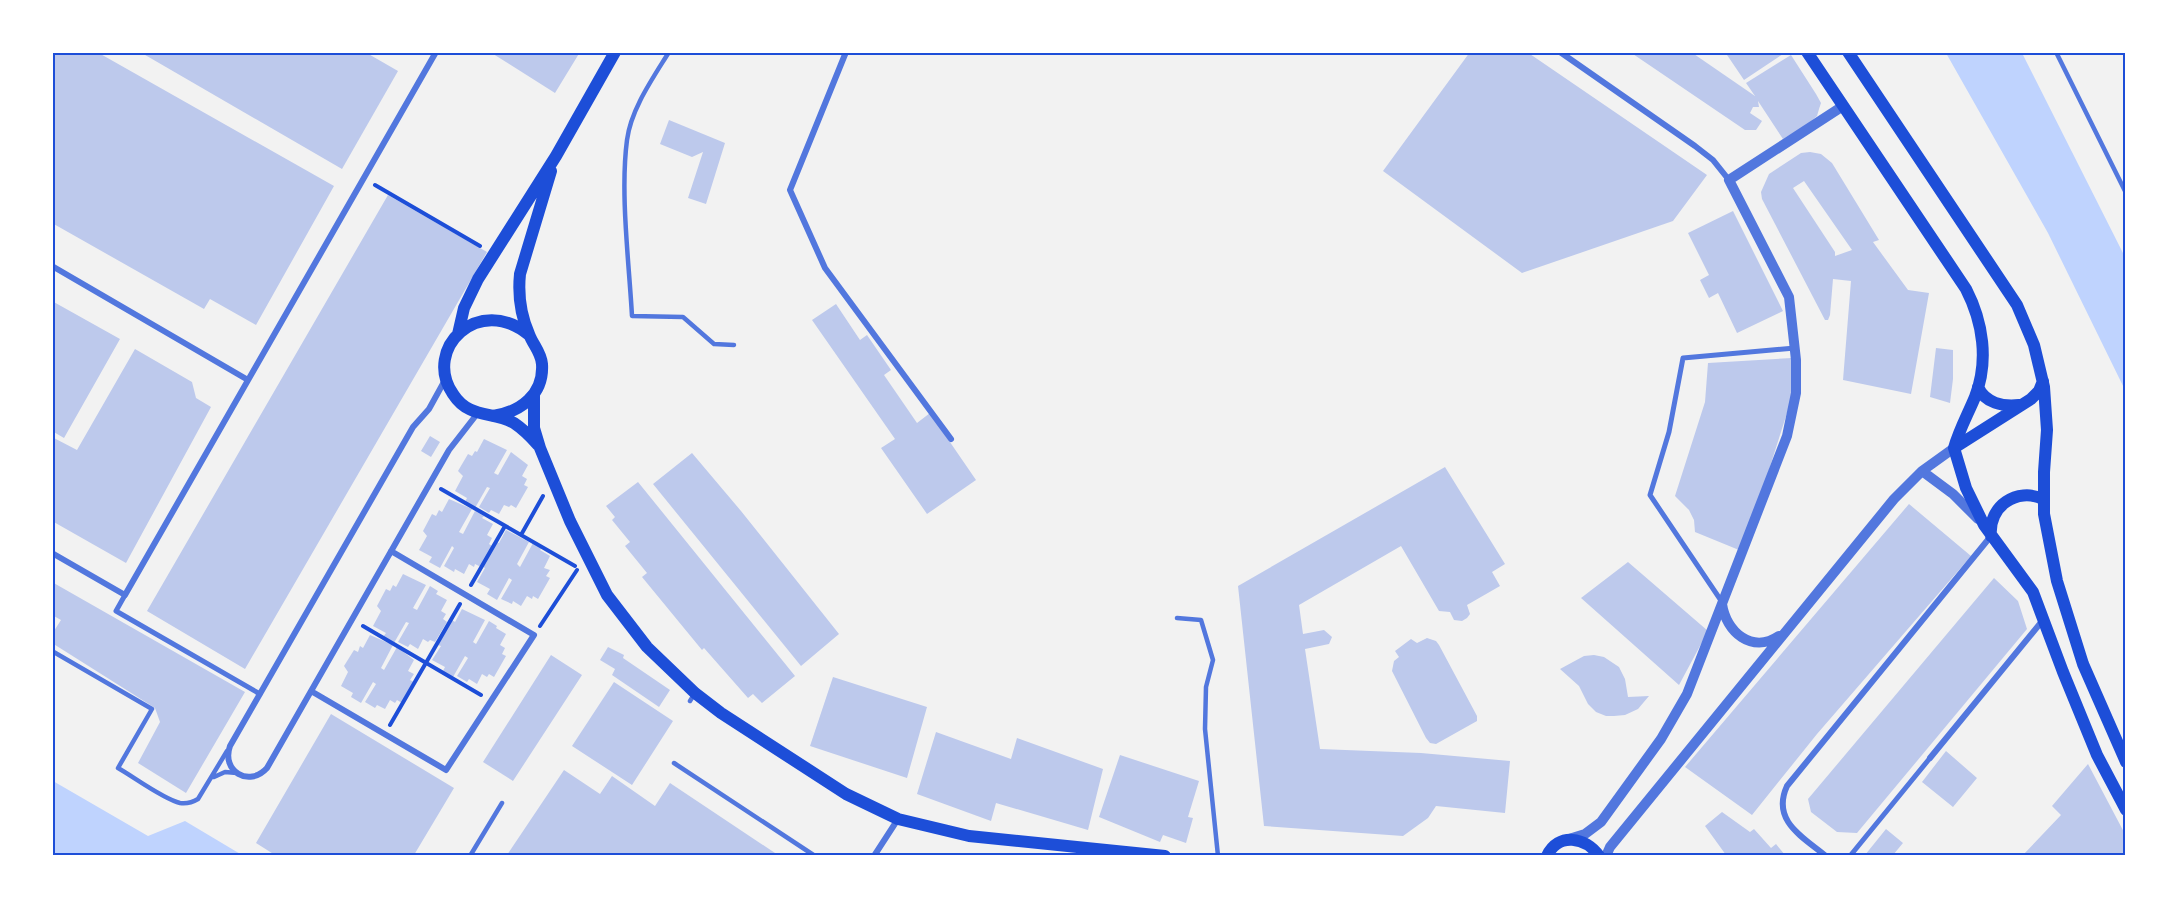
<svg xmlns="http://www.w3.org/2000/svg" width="2178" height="908" font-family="'Public Sans',sans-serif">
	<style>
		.water { fill: #bfd3fe }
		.building { fill: #bdc9ec; fill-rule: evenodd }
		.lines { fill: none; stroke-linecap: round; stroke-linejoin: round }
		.path { stroke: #1d4ed8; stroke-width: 4 }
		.service { stroke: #5277de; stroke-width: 4.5 }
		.pedestrian { stroke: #5277de; stroke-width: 5 }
		.minor { stroke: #5277de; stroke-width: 6 }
		.tertiary { stroke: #5277de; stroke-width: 10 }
		.secondary { stroke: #1d4ed8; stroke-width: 12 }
		.neatline { fill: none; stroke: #1d4ed8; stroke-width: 2 }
	</style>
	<rect width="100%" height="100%" fill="#f2f2f2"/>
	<path class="water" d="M1946 53H2022L2125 257V390L2048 233Z
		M53 781 148 836 185 821 242 855H53Z"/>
	<path class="building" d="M52 52H97L334 186 256 325 210 299 204 309 52 223Z
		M140 52H365L398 71 342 169Z
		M490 52H580L555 93Z
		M1470 52H1527L1707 175 1673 221 1522 273 1383 171Z
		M1630 52H1691L1755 96 1746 83 1791 55 1816 94 1821 103 1819 109 1817 116 1808 124 1783 139 1758 101 1759 107H1753L1750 113 1762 121 1756 130H1745Z
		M1725 52H1786L1744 80Z
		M669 120 725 143 706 204 688 198 703 152 692 157 660 144Z
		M1810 152 1821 154 1832 163 1879 240 1873 242 1908 290 1929 293 1911 394 1843 380 1851 281 1833 279 1830 315 1828 320H1825L1762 199 1761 192 1769 174 1801 153ZM1804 181 1852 250 1835 256V252L1793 188Z
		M388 195 487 252 245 669 147 611Z
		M1733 211 1783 311 1737 333 1718 293 1709 298 1700 280 1709 275 1688 233Z
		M52 301 120 339 64 438 52 431Z
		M836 304 860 340 867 335 891 370 884 375 917 423 930 413 976 480 927 514 881 448 895 439 812 320Z
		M1936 348 1953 350V379L1950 403 1930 397Z
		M135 349 192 382 196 398 211 407 126 563 52 521V437L77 450Z
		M1792 358 1794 391 1767 476 1739 550 1695 532 1694 520 1689 510 1675 496 1705 402 1708 363Z
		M430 436 440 442 431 457 421 451Z
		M484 439 507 450 494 473 498 475 511 452 528 465 522 476 527 479 524 485 528 487 516 508 511 505 509 507 504 505 499 514 491 510 489 513 479 507 490 488 487 487 475 508 465 502 467 498 455 491 463 476 458 471 468 454 472 456 475 451 477 452Z
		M692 453 741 511 839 634 801 666 653 484Z
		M1445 467 1505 564 1492 572 1500 586 1467 605 1470 614 1467 618 1462 621 1454 620 1450 612 1439 611 1401 546 1299 605 1303 634 1324 630 1332 637 1329 644 1305 649 1320 749 1421 753 1510 761 1505 813 1436 806 1428 818 1403 836 1264 826 1238 586Z
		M638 482 795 676 762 703 753 694 748 698 704 648 702 650 642 577 647 573 625 546 630 542 612 520 615 517 606 506Z
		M449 499 472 509 459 532 463 534 475 511 484 516 482 518 493 524 487 535 492 538 489 544 492 546 481 567 475 564 474 567 469 564 464 574 455 569 454 572 444 566 454 548 452 546 440 568 429 562 432 557 419 550 427 536 423 531 432 514 436 516 439 510 442 512Z
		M1909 504 1971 556 1817 734 1752 815 1685 767Z
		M506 530 529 542 517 564 520 567 533 543 542 548 540 550 550 556 544 568 550 570 546 576 550 578 538 599 533 596 532 599 527 596 521 606 513 601 512 604 501 599 512 580 509 578 497 600 487 594 490 589 477 582 485 568 482 566 496 542 499 543Z
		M1628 562 1708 631 1679 685 1581 598Z
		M403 574 426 585 413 608 417 610 430 586 438 591 436 594 447 600 441 611 446 614 443 619 447 622 435 642 430 640 428 642 423 639 418 649 410 644 408 647 398 642 409 623 406 622 394 643 383 637 386 633 373 626 381 611 377 606 386 589 390 591 393 585 396 587Z
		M1994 578 2018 601 2027 629 1857 833 1837 832 1811 812 1808 799Z
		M52 582 245 692 186 793 138 763 160 722 155 708 52 643V634L61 620 52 615Z
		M462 609 485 620 473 642 476 644 489 621 497 626 496 628 506 634 500 645 505 648 502 654 506 656 494 677 489 674 487 677 482 674 477 684 469 679 467 682 457 676 468 658 465 656 453 677 443 671 445 667 432 660 441 646 438 645 452 620 455 622Z
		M370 635 393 645 381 668 384 670 397 647 414 660 408 671 414 674 410 680 414 682 402 703 397 700 395 703 390 700 385 709 377 705 375 708 365 702 376 684 373 682 361 703 351 697 353 693 341 686 348 672 344 666 354 650 358 652 360 646 363 648Z
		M1427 638 1436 641 1439 645 1477 716V721L1436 744 1430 743 1426 738 1392 671 1394 661 1399 657 1395 651 1411 639 1417 643Z
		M608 647 624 655 623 658 670 690 659 707 612 675 615 669 600 660Z
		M551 655 582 675 513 781 483 762Z
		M1594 655 1604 657 1619 667 1625 679 1628 697 1649 696 1638 709 1625 715 1614 716H1606L1596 712 1588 704 1579 686 1560 669 1584 656Z
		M833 677 927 707 907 778 810 746Z
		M614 682 673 721 632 785 572 746Z
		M331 714 454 788 414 855H275L256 843Z
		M936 732 1011 759 1017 738 1103 769 1088 830 996 803 991 821 917 794Z
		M1946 751 1977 778 1953 807 1922 782Z
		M1120 755 1199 781 1188 817 1193 818 1186 843 1163 835 1160 842 1099 817Z
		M2088 764 2126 836V855H2023L2061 815 2052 806Z
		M564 770 600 794 612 776 655 806 670 783 778 855H507Z
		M1722 812 1750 832 1754 829 1771 848 1776 844 1785 855H1726L1705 826Z
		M1886 829 1903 843 1893 855H1865Z"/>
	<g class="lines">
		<path class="path" d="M375 185 480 246
			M441 489 575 566
			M521 535 543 496
			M471 585 505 526
			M363 626 481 695
			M540 626 577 570
			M390 725 460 604"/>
		<path class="service" d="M669 52C653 78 631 109 627 140 620 193 629 262 632 316L683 317 714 344 734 345
			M2056 52 2126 193
			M1177 618 1201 620 1213 660 1206 687 1205 729 1218 856
			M52 651 152 709 118 768C134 777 163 799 180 803 187 804 193 802 198 799L227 751
			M690 701 695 693
			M674 763 815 856
			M214 777 225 772 237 773
			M470 856 502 803"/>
		<path class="pedestrian" d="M125 595 116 611 260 694
			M1722 602 1650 495 1669 432 1683 358 1795 348
			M1850 856 1930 758"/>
		<path class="minor" d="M846 52 790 190 825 268 951 439
			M1560 52 1695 146 1713 160 1729 180
			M52 266 248 380
			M445 380 429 409 413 427 230 746C221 771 249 788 267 768L449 450 477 414
			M52 553 125 595 436 52
			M311 691 446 770 534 635 391 551
			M1930 758 2043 620
			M874 856 898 819
			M1826 856C1803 837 1771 821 1787 786L1991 536"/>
		<path class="tertiary" d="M1922 471 1953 494 1978 519
			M1722 604C1726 632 1752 654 1779 636
			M1569 839 1585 834 1601 822 1661 739 1687 694 1787 436 1796 393V360L1789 297 1729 180 1843 106
			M1606 856 1610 847 1894 499 1922 471 1954 448"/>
		<path class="secondary" d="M1807 52 1966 289C1983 322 1989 361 1975 397 1968 414 1959 430 1954 448
			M1848 52 2017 305 2034 345 2044 387 2047 430 2044 472V514L2057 581 2083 664 2126 762
			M458 334 464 308 478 279 556 156 615 52
			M529 335C479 293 422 349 453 394 469 419 492 411 514 423 523 429 531 437 538 445
			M1978 387C1985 403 2003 407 2019 405
			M534 395V428L540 448 570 521 607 595 647 647 695 693 721 713 846 794 898 819 969 836 1165 856
			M493 416C520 412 544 395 542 364 541 352 533 345 529 334 521 316 518 294 520 274L551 171
			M1954 448 1966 488 1984 525 2033 592 2063 672 2097 755 2126 810
			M1954 448 2031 399 2039 391 2043 381
			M1991 536C1988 506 2017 487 2043 499
			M1547 856C1558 832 1586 837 1599 856"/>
	</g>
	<rect width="2178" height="908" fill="none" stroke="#ffffff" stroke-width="108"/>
	<rect x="54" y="54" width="2070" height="800" class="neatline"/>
</svg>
